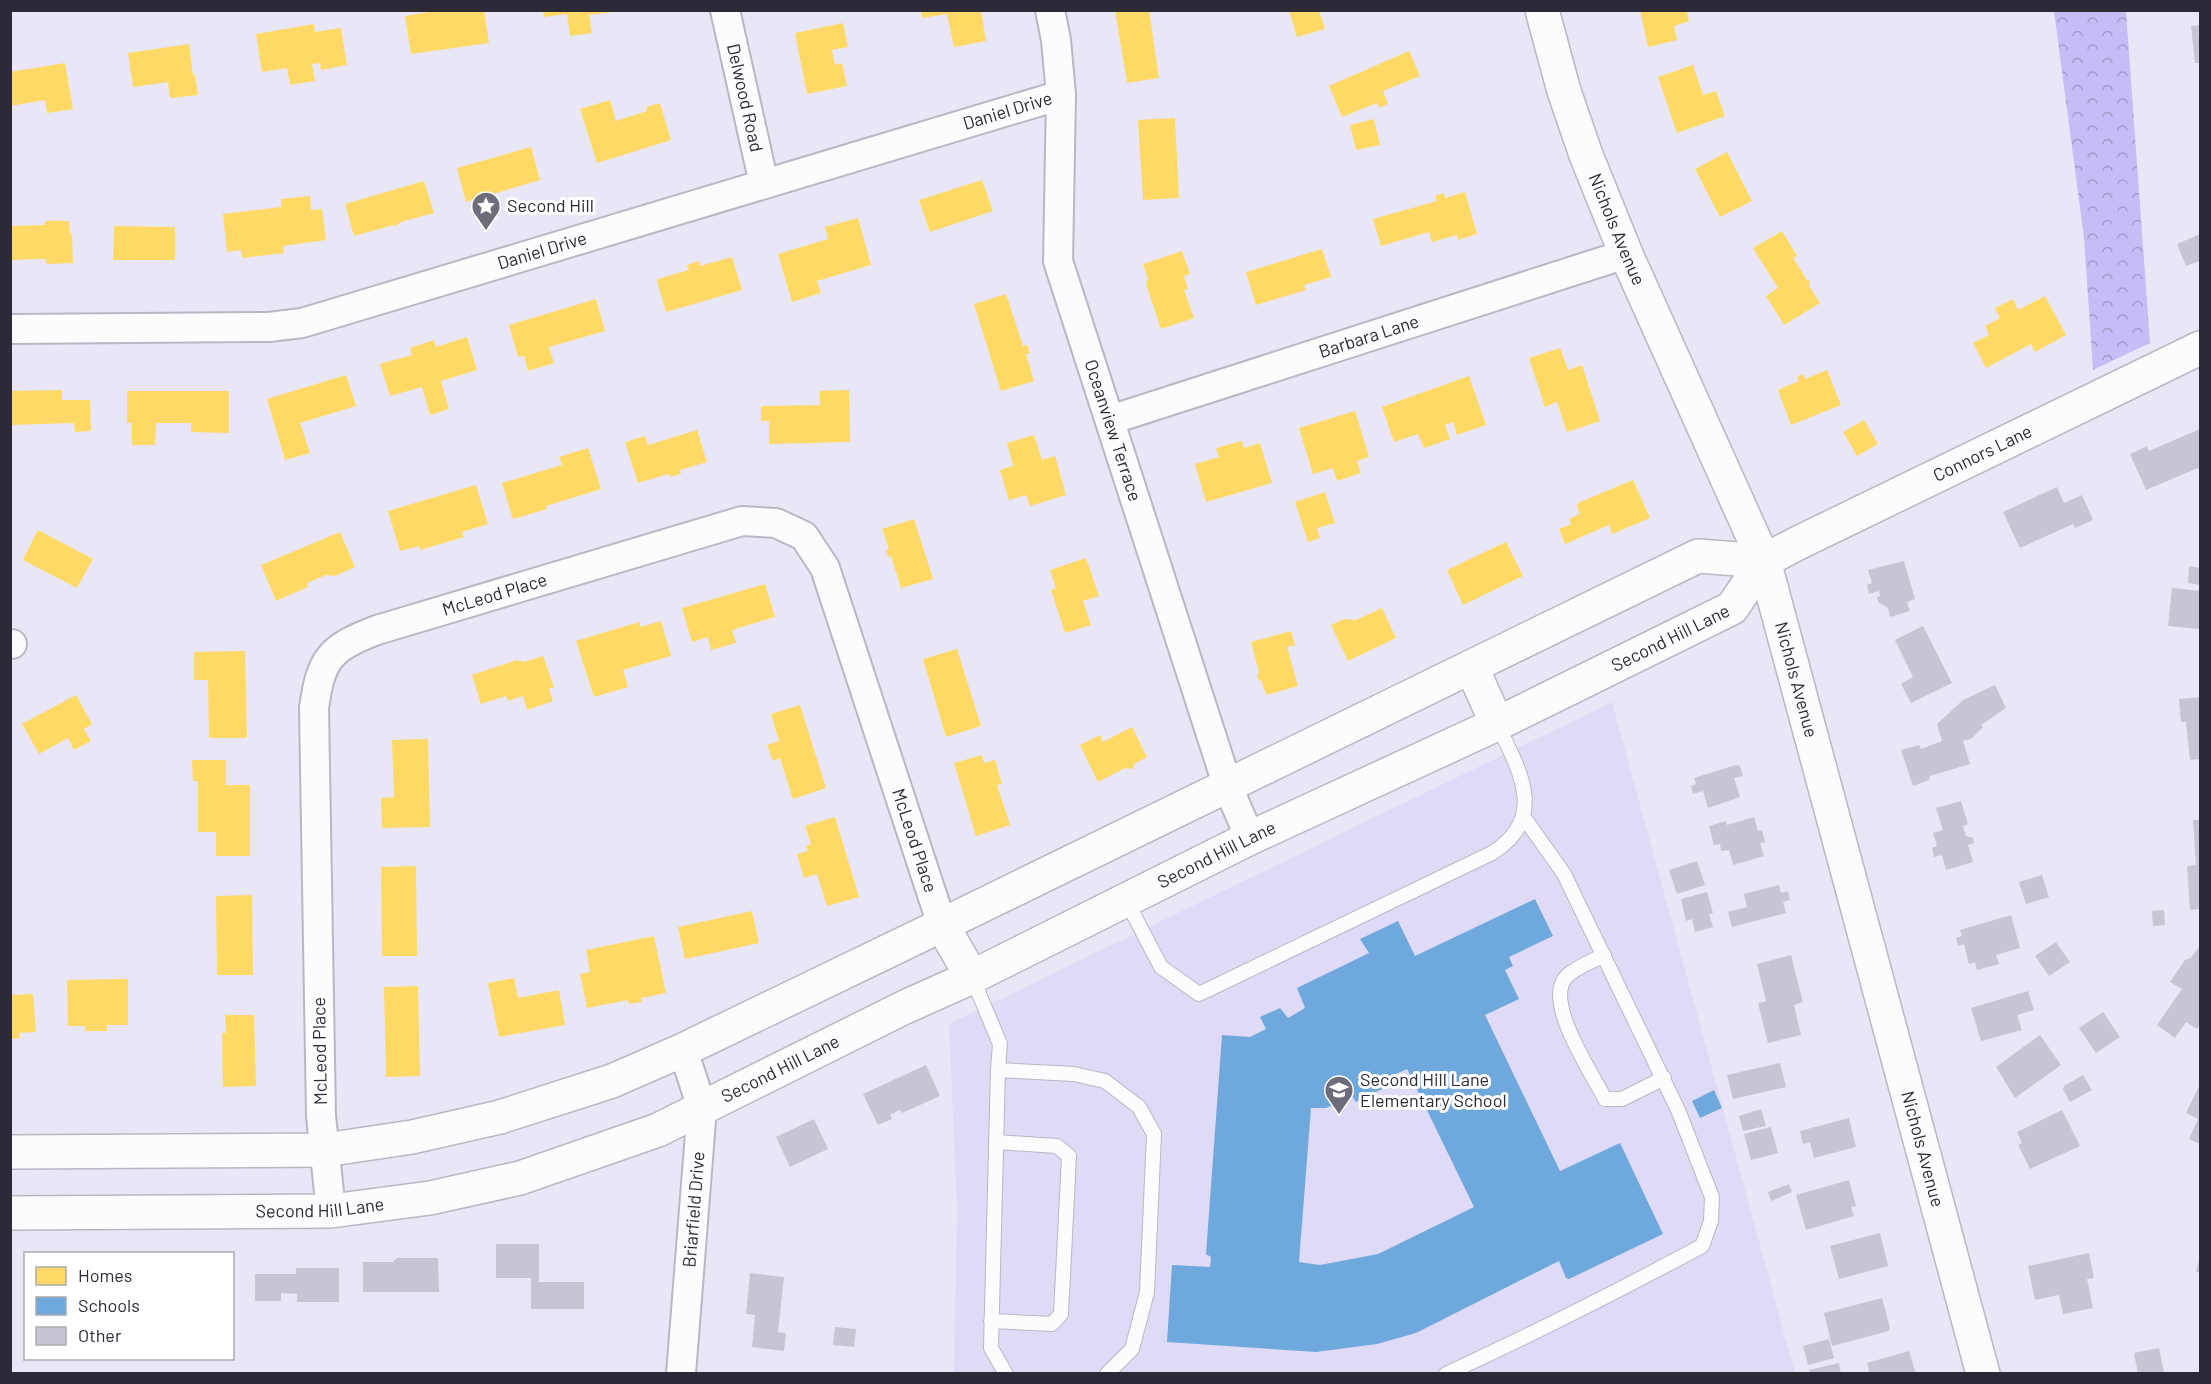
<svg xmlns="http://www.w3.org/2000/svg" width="2211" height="1384" font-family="Barlow,sans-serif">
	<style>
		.built { fill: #dfdbf7 }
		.forest { fill: url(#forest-crowns) }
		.homes { fill: #ffd966 }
		.schools { fill: #6fa8dc; fill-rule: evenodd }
		.building { fill: #c7c5d2 }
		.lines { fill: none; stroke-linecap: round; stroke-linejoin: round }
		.service-casing { stroke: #b8b7c3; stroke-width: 16 }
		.minor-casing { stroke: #b8b7c3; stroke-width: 32 }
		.tertiary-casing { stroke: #b8b7c3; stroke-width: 36 }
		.secondary-casing { stroke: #b8b7c3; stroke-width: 36 }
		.service { stroke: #fcfbfe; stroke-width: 14 }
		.minor { stroke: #fcfbfe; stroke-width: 28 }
		.tertiary { stroke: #fcfbfe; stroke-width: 33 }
		.secondary { stroke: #fcfbfe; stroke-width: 33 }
		.labels { text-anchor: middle; stroke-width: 6; stroke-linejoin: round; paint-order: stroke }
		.street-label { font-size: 18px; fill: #2c2a36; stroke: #fff }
		.poi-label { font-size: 18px; fill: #2c2a36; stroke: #fff; text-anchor: start }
	</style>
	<defs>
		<pattern id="forest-crowns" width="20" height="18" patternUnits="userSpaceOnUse" patternTransform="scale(1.5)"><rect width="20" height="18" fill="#c7bdf6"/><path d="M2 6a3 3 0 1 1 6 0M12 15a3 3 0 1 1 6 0" fill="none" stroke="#a29ac8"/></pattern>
	</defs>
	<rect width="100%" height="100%" fill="#e9e7f7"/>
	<path class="built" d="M1612 702 1795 1373H954L957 1208 949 1024Z"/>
	<path class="forest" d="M2054 11H2126L2150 343 2093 370 2084 238Z"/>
	<path class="homes" d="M442 10H484L489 43 411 54 405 16Z
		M543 10H612V12L589 15 592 33 570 36 567 14 544 17Z
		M921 10H981L986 41 954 47 947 14 922 18Z
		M1115 10H1149L1159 78 1127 83Z
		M1289 10H1319L1325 29 1297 37Z
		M1640 10H1691L1687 12 1689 21 1674 26 1677 40 1648 47Z
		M843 23 848 47 832 50 835 65 842 63 847 86 807 94 795 33Z
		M314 24 315 32 341 28 347 65 321 70 320 63 312 64 315 81 290 85 287 68 262 72 256 34Z
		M189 44 193 75H195L198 95 170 98 168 82 133 87 128 53Z
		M1409 51 1420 76 1383 91 1388 104 1379 108 1377 103 1342 117 1329 86Z
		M65 63 73 109 47 113 45 100 10 106V72Z
		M1693 65 1703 95 1716 91 1725 116 1677 133 1658 77Z
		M610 100 616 121 647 111 646 107 660 103 671 140 597 163 580 109Z
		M1175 118 1179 198 1143 200 1138 120Z
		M1374 119 1380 145 1356 150 1350 125Z
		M531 147 540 180 466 202 457 168Z
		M1727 152 1752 201 1720 217 1695 169Z
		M982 180 993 211 930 232 919 200Z
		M424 181 434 213 401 222 395 227 394 225 354 236 345 204Z
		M1465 192 1477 234 1458 240 1457 235 1432 242 1429 232 1381 246 1373 219 1437 201 1435 196 1444 193 1445 198Z
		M310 196 311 210 322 209 326 240 283 246 284 253 242 258 241 250 227 252 223 214 281 207V199Z
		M858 218 871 265 817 281 821 293 792 302 778 254 828 239 825 227Z
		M45 221H69L70 233 72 236 73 263 47 264 45 259 10 260V226L45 225Z
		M114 226 175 227V260H113Z
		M1782 231 1797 256 1793 258 1807 280 1810 281 1809 286 1820 303 1784 325 1766 296 1778 288 1753 248Z
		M1322 249 1331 277 1304 285 1306 290 1256 305 1246 272Z
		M1182 251 1190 274 1184 276 1188 289 1184 290 1194 318 1161 329 1146 284 1148 279 1143 264Z
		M732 257 742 290 666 312 657 281 658 279 689 270 687 265 699 261 700 266Z
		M1006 294 1023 346 1027 345 1030 353 1026 354 1034 381 1001 391 974 304Z
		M2045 296 2066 335 2035 352 2031 344 1986 368 1973 343 1989 335 1985 326 2000 318 1995 308 2013 299 2018 310Z
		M596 299 605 331 549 347 554 363 528 371 524 356 518 357 509 325Z
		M467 337 477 370 441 381 449 409 430 415 422 387 390 396 380 364 412 355 410 348 434 340 436 347Z
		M1560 348 1568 370 1582 365 1600 421 1567 432 1557 402 1545 407 1529 358Z
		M1827 370 1841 405 1791 425 1778 390 1799 381 1797 377 1803 374 1805 379Z
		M346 375 356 406 300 423 310 453 285 460 267 399Z
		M1469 376 1486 425 1457 435 1453 422 1445 425 1450 439 1424 448 1418 434 1394 442 1382 407Z
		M62 390V400H90L91 431 75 432 74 423 10 425V391Z
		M849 390 850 442 769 444V421H761V406L820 405V391Z
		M127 391H229V433L191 432V423H156L155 445H132V423H127Z
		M1355 411 1369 457 1357 461 1361 473 1337 481 1333 468 1313 474 1299 428Z
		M1864 420 1878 444 1857 456 1843 432Z
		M697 430 707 462 680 470 681 474 670 477 668 474 638 483 625 442 645 436 648 445Z
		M1034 435 1042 460 1055 456 1066 495 1030 506 1026 495 1009 500 1000 470 1013 466 1007 443Z
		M1242 441 1244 448 1260 443 1272 483 1206 502 1195 464 1219 457 1216 448Z
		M588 448 601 489 546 506 547 509 513 519 502 483 562 465 559 457Z
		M1633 480 1650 518 1612 534 1609 525 1565 544 1559 529 1571 524 1569 519 1580 514 1577 507 1578 503Z
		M476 485 488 524 462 532 464 537 420 550 419 546 400 551 388 511Z
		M1325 492 1335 523 1317 528 1320 538 1308 542 1295 502Z
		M914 519 933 579 901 588 891 556 888 557 886 550 889 549 882 529Z
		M38 530 93 559 77 588 23 560Z
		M340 532 355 567 335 576 326 575 307 583 308 587 276 601 261 565Z
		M1506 542 1523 576 1463 605 1447 570Z
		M1086 558 1099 596 1083 601 1091 625 1065 633 1051 590 1056 588 1050 570Z
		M765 584 775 617 732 630 736 643 711 650 708 637 692 642 682 608Z
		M1382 608 1396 638 1348 661 1331 625 1344 619 1356 620Z
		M661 621 671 656 623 670 628 687 594 697 576 641 639 622 641 627Z
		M1291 631 1295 645 1287 647 1298 686 1266 695 1262 682 1257 678 1259 672 1251 642Z
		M957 649 981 726 946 737 923 659Z
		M245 651 247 738H209L208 680H194V652Z
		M543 656 554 687 549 689 553 701 527 710 523 696 508 701 506 696 481 704 472 675 517 660 524 662Z
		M76 695 92 724 84 729 91 741 74 750 68 738 39 754 22 724Z
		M800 705 826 788 793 799 780 758 773 761 767 745 779 741 771 714Z
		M1132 727 1147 757 1134 764 1133 769 1125 768 1098 782 1080 745 1100 735 1103 742Z
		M428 739 430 827 382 828 381 798 394 797 392 740Z
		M982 755 984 763 995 760 1002 784 997 785 1010 825 976 836 954 763Z
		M192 760H226V785H250V856H216V832H198V781H193Z
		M835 817 859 897 827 906 817 874 804 878 797 854 808 851 806 846 811 844 805 826Z
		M416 866 417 956H382L381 867Z
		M252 895 253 975H217L216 896Z
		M752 911 759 943 685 959 678 927Z
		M654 936 666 993 641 998 642 1002 629 1004 628 1000 587 1008 580 974 590 972 586 950Z
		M514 978 518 998 559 990 565 1025 499 1037 488 983Z
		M128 979V1025H107V1031H85V1026H68L67 980Z
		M418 986 420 1076 386 1077 384 987Z
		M33 994 36 1032 19 1033 20 1038 10 1039V995Z
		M225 1015H254L256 1086 223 1087 222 1033H226Z"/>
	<path class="schools" d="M1535 899 1553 936 1509 957 1513 966 1505 970 1519 999 1485 1015 1560 1171 1620 1143 1663 1234 1569 1279 1566 1278 1559 1261 1416 1333 1377 1344 1316 1352 1167 1342 1172 1265 1210 1267 1211 1257 1206 1254 1222 1035 1250 1037 1266 1029 1260 1017 1280 1008 1288 1018 1305 1008 1297 988 1369 953 1360 939 1398 921 1415 956ZM1407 1069 1474 1207 1378 1254 1320 1265 1299 1262 1311 1108H1326L1352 1096 1356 1102 1388 1086 1385 1079Z
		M1714 1090 1722 1108 1700 1118 1692 1101Z"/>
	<path class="building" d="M2200 25V63H2195L2191 26Z
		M2200 234V261L2186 266 2177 244Z
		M2200 429V473L2198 468 2146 490 2130 454 2147 446 2149 451Z
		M2057 487 2064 503 2082 495 2093 520 2075 528 2073 524 2020 548 2003 512Z
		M1904 561 1915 599 1907 602 1910 611 1890 617 1888 608 1878 602 1877 597 1880 596 1879 591 1869 594 1867 585 1872 583 1868 570Z
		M2189 566 2200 568V585L2188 583Z
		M2172 588 2200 591V629L2168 626Z
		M1923 626 1952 683 1911 703 1901 684 1913 677 1895 640Z
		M1995 685 2006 708 1981 725 1983 727 1971 739 1963 741 1970 764 1930 776 1929 780 1913 786 1901 750 1919 745 1921 749 1942 741 1937 724 1963 700Z
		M2200 697V759L2190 760 2186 722H2181L2179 699Z
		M1736 765 1740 766 1743 776 1734 778 1740 797 1708 808 1703 791 1693 794 1691 786 1696 784 1694 778Z
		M1961 801 1968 824 1963 826 1966 836 1973 838 1974 843 1968 845 1973 862 1946 870 1942 855 1934 857 1932 848 1937 846 1933 833 1943 830 1936 808Z
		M1754 817 1758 831 1762 830 1765 842 1760 843 1764 856 1733 865 1729 850 1721 851 1720 844 1714 845 1709 826 1726 821 1727 825Z
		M2193 820H2200V909L2190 910 2187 866 2196 865Z
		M1697 861 1705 885 1677 894 1669 870Z
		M2042 875 2049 897 2026 904 2019 882Z
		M1779 885 1781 893 1788 891 1790 900 1783 902 1786 913 1732 927 1728 912 1747 907 1744 894Z
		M1707 892 1713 913 1709 914 1713 927 1695 932 1692 919 1686 921 1681 899Z
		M2164 910 2165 925 2153 926 2152 911Z
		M2011 915 2020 948 1996 955 1999 964 1977 970 1975 962 1969 964 1964 944 1958 946 1956 938 1962 936 1960 930Z
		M2056 942 2070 962 2049 976 2035 956Z
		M2199 947 2200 948V1024L2197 1029 2186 1022 2175 1038 2157 1025 2182 989 2170 982 2185 960 2191 958Z
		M1791 955 1803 1002 1794 1005 1801 1035 1768 1043 1758 1003 1766 1001 1757 964Z
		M2028 991 2034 1010 2017 1015 2022 1030 1981 1041 1971 1008Z
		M2103 1012 2120 1037 2096 1053 2079 1028Z
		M2040 1035 2061 1065 2015 1098 1996 1067Z
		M1780 1063 1786 1087 1733 1099 1727 1075Z
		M926 1065 940 1096 902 1113 900 1110 890 1115 892 1119 878 1125 863 1094Z
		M2083 1075 2092 1090 2070 1102 2063 1089 2064 1086Z
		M2200 1084V1144L2189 1139 2198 1119 2186 1113Z
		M1761 1109 1766 1126 1743 1131 1739 1116Z
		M2062 1110 2080 1146 2030 1169 2018 1145 2022 1143 2017 1132Z
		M1849 1118 1856 1147 1814 1158 1810 1142 1803 1144 1800 1131Z
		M814 1119 828 1149 790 1167 776 1137Z
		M1771 1127 1778 1153 1751 1160 1744 1134Z
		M1849 1180 1856 1206 1851 1207 1854 1216 1806 1230 1796 1195Z
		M1789 1184 1792 1192 1771 1201 1768 1192Z
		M1880 1233 1888 1266 1839 1279 1830 1246Z
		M496 1244H539V1282H584V1309H531V1278H496Z
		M2089 1253 2094 1278 2087 1279 2093 1308 2063 1314 2059 1295 2035 1300 2028 1266Z
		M397 1258H438L439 1292H363V1262H393Z
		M2200 1258V1273L2196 1271Z
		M296 1268H339V1302H297V1294L281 1293V1301H255V1274H296Z
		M750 1273 784 1277 778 1332 786 1333 784 1351 752 1347 755 1315 746 1314Z
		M1882 1298 1890 1328 1889 1331 1832 1346 1824 1313Z
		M835 1327 856 1329 854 1347 833 1345Z
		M1829 1339 1834 1358 1808 1365 1803 1346Z
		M2159 1348 2164 1372 2138 1374 2134 1353Z
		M1909 1351 1916 1374H1870L1867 1363Z
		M1839 1363 1841 1374H1810L1809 1370Z"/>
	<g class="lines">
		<g class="service-casing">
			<path id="service" d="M1126 900 1161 967 1199 994 1492 853C1548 818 1520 771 1497 724
				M1604 955C1593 961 1576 967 1567 976 1542 1000 1592 1073 1605 1099H1622L1664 1078
				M972 977 1000 1044 998 1070 991 1348 1006 1374
				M998 1070 1074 1074 1105 1081 1139 1107 1154 1134 1147 1292 1132 1349 1107 1374
				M991 1321 1052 1324 1061 1314 1069 1156 1057 1146 996 1142
				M1446 1374C1533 1334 1618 1291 1702 1246L1711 1221 1712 1197 1678 1110 1564 874 1523 816"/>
		</g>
		<g class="minor-casing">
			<g id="minor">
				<path id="s1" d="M725 10 764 184"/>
				<path id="s2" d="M1050 10 1056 40 1061 95 1058 261 1228 787 1250 838"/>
				<path id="s3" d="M10 329 269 327 302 323 1061 95"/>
				<path id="s4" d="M1110 420 1626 254"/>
				<path d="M10 644H12"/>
				<path id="s5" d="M331 1211 321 1116 314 708C321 658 330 648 377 630L742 521 776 523 804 536 825 568 942 925"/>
				<path id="s6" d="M681 1374 702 1108 683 1050"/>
			</g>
		</g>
		<g class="tertiary-casing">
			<g id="tertiary">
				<path d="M1472 668 1497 724"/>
				<path d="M942 925 972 977"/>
				<path d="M10 1152 325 1150 412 1137 500 1117 612 1081 683 1050 942 925 1698 556 1764 561"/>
				<path id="s7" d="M10 1213 331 1211 430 1198 520 1178 658 1130 905 1007 972 977 1250 838 1497 724 1732 608 1764 561 1796 544 2200 348"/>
			</g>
		</g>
		<g class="secondary-casing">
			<g id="secondary">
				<path id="s8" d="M1542 10 1564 91 1586 155 1626 254 1764 561 1983 1374"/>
			</g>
		</g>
		<use href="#service" class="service"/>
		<use href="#minor" class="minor"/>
		<use href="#tertiary" class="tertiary"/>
		<use href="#secondary" class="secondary"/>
	</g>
	<defs>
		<g id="sight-pin" transform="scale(1.5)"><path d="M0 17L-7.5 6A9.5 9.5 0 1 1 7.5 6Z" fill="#6e6c7a" stroke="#fff"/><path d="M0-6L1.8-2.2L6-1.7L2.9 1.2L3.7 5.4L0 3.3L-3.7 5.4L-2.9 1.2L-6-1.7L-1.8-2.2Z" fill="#fff"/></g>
		<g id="school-pin" transform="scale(1.5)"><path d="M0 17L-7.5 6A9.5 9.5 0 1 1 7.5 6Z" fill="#6e6c7a" stroke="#fff"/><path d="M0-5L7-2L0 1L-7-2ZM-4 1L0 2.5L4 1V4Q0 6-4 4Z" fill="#fff"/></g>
	</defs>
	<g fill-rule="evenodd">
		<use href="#sight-pin" x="486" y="206"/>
		<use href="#school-pin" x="1339" y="1090"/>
	</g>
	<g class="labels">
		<g class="street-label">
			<text dy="6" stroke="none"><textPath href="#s1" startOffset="90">Delwood Road</textPath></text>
			<text dy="6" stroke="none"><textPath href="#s3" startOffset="1029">Daniel Drive</textPath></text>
			<text dy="6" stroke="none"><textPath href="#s8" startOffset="232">Nichols Avenue</textPath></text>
			<text dy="6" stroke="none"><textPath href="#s3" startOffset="543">Daniel Drive</textPath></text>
			<text dy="6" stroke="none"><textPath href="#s4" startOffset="272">Barbara Lane</textPath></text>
			<text dy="6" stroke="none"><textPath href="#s2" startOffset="430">Oceanview Terrace</textPath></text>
			<text dy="6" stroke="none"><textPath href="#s7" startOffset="2154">Connors Lane</textPath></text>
			<text dy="6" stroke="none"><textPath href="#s5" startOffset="735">McLeod Place</textPath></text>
			<text dy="6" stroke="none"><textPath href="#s7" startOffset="1785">Second Hill Lane</textPath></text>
			<text dy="6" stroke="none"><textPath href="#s8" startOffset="718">Nichols Avenue</textPath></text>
			<text dy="6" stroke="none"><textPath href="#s5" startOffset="1383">McLeod Place</textPath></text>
			<text dy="6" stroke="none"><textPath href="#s7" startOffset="1282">Second Hill Lane</textPath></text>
			<text transform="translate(320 1051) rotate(-91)" y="6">McLeod Place</text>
			<text dy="6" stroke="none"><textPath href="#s7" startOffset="796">Second Hill Lane</textPath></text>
			<text dy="6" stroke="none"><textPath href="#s8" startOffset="1204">Nichols Avenue</textPath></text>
			<text dy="6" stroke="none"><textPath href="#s7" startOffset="310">Second Hill Lane</textPath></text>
			<text dy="6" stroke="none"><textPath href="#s6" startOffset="165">Briarfield Drive</textPath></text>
		</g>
		<g class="poi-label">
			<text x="507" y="212">Second Hill</text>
			<text x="1360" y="1086">Second Hill Lane<tspan x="1360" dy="21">Elementary School</tspan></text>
		</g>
	</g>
	<rect width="2211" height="1384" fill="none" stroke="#2c2a36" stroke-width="24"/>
	<rect x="24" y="1252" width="210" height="108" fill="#ffffff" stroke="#abaaaf" stroke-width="1.5"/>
	<rect x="36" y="1267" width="30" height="18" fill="#ffd966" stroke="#abaaaf" stroke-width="1.5"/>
	<text x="78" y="1282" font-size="18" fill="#2c2a36">Homes</text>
	<rect x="36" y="1297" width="30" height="18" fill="#6fa8dc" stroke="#abaaaf" stroke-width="1.5"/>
	<text x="78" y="1312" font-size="18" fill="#2c2a36">Schools</text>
	<rect x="36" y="1327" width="30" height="18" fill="#c7c5d2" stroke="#abaaaf" stroke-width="1.5"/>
	<text x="78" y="1342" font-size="18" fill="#2c2a36">Other</text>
</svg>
